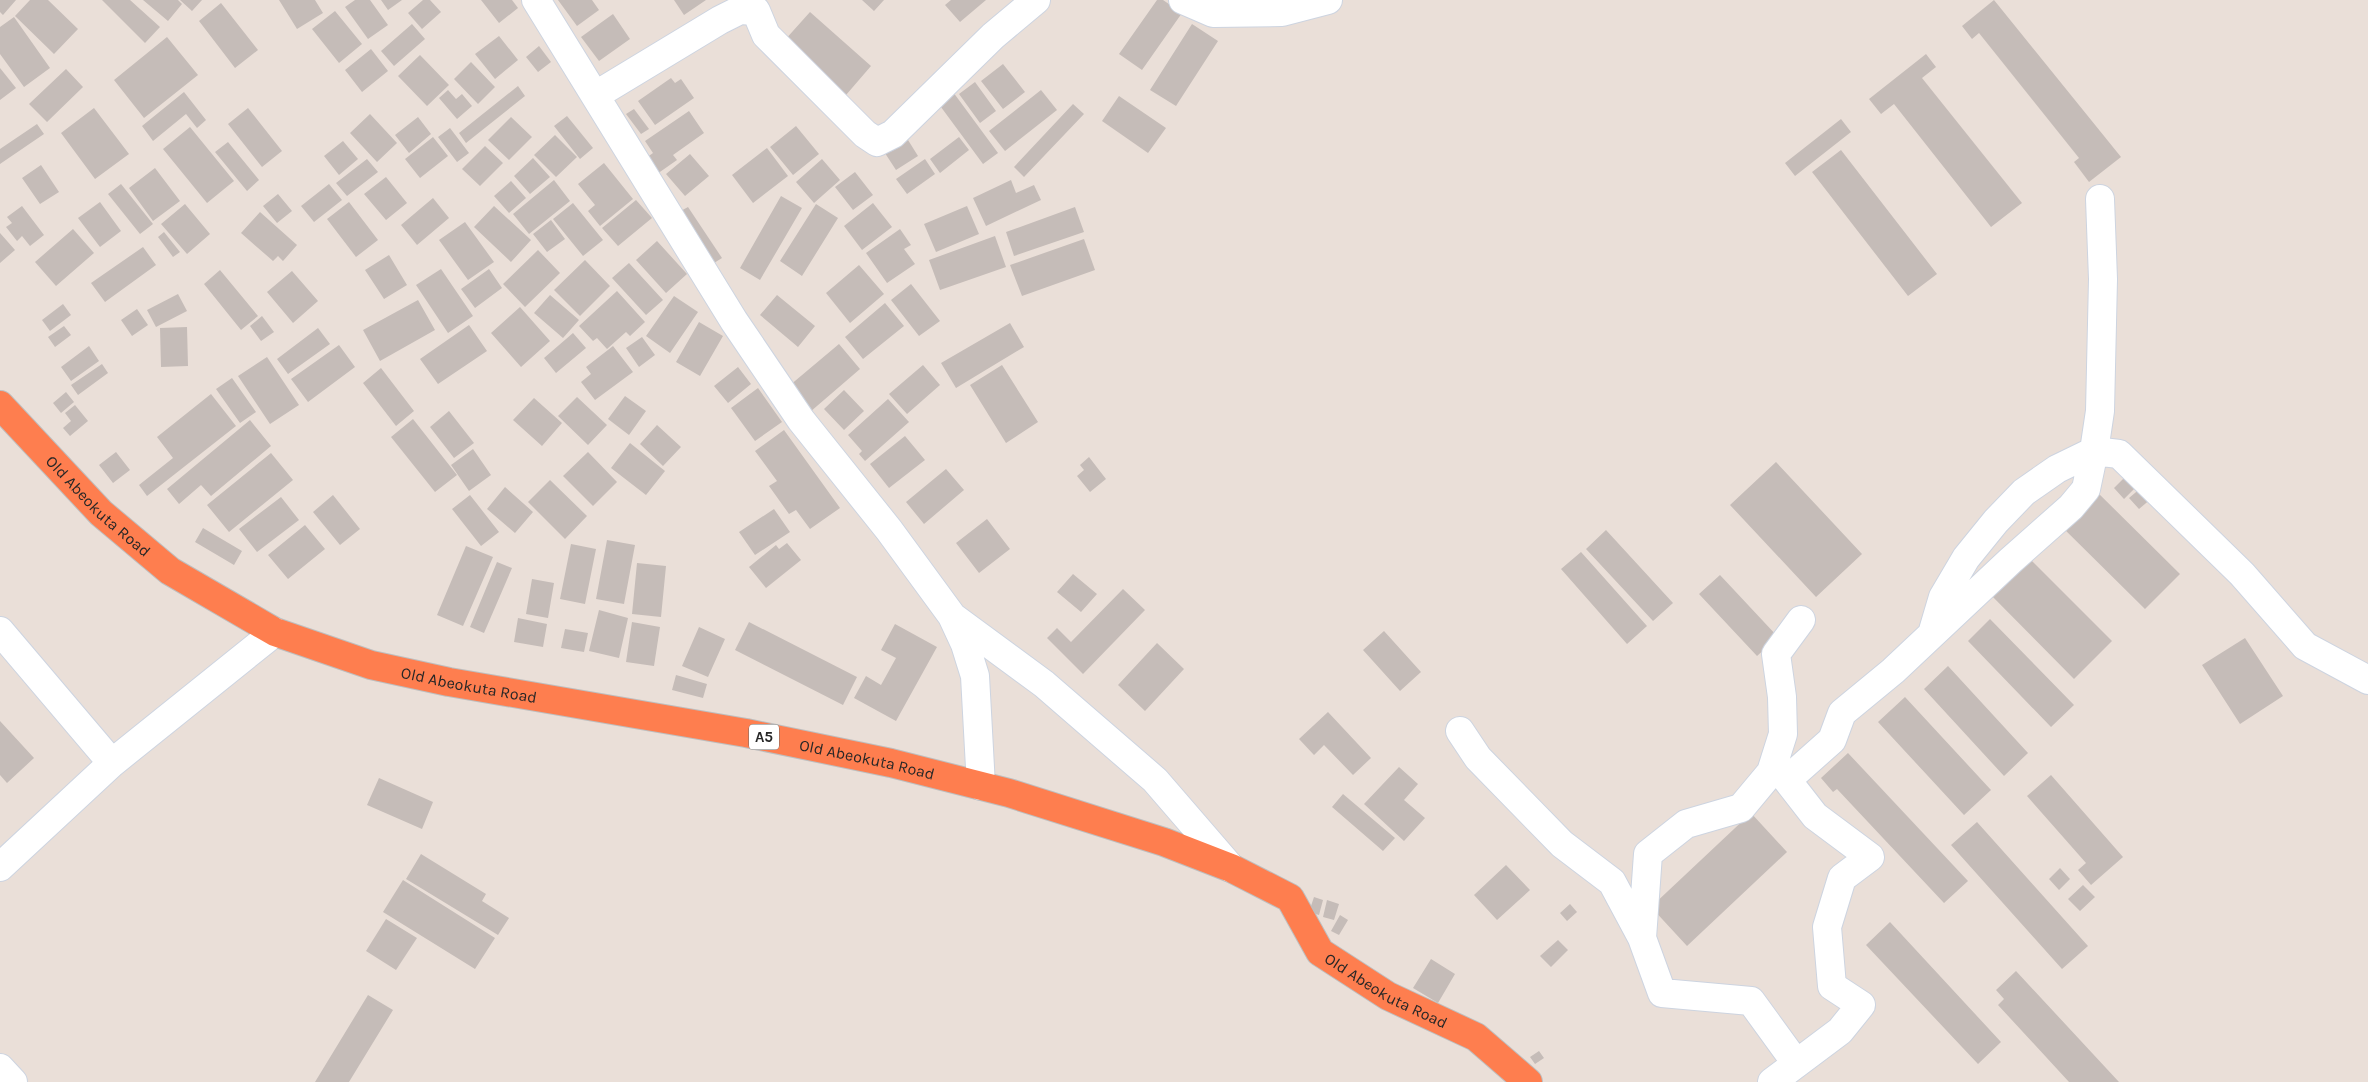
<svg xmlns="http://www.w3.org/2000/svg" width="2368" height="1082" font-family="Karla,sans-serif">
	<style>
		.building { fill: #c5bcb8 }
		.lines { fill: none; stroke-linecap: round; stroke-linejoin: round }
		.minor-casing { stroke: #cdd4e0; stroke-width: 30 }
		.highway-casing { stroke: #bebebe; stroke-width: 30 }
		.minor { stroke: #fff; stroke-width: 28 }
		.highway { stroke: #fe7e4f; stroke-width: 28 }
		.labels { text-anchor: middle; stroke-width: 4; stroke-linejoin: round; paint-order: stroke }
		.shield { fill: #fff; stroke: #686868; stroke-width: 1 }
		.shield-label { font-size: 15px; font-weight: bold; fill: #272727 }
		.street-label { font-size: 16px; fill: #272727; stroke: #fff }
	</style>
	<rect width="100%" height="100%" fill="#eadfd8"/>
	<path class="building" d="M0 0H16L3 15 0 12Z
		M30 0H48L78 29 54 54 15 16Z
		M102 0H130L160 27 145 43Z
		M143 0H178L182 4 168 21Z
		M180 0H202L192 11Z
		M279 0H315L323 13 297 29Z
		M355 0H370L388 25 368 39 345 7Z
		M381 0H402L388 10Z
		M423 0H430L441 12 422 29 408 13Z
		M481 0H512L518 8 499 23Z
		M558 0H592L599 10 577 26Z
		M674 0H706L684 15Z
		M862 0H884L874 11Z
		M951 0H986L960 22 945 5Z
		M1157 0H1163L1182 13 1142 70 1119 54Z
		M1994 0 2121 157 2089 182 2074 162 2079 158 1979 33 1972 39 1962 26Z
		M221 3 258 50 235 68 199 21Z
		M335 11 362 44 339 63 312 29Z
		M810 12 871 66 846 95 784 41Z
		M613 14 630 39 599 61 581 37Z
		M14 17 50 68 24 87 0 54V27Z
		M412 24 425 39 394 66 381 51Z
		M1192 24 1218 41 1176 106 1150 90Z
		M499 36 518 60 495 79 475 54Z
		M167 37 198 75 144 118 114 80Z
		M539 46 551 62 538 72 526 57Z
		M371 49 388 71 362 92 345 70Z
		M1926 54 1936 67 1922 78 2022 203 1991 227 1894 104 1881 114 1869 99Z
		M420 55 449 85 427 106 398 76Z
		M471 62 495 87 478 104 454 79Z
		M1003 64 1025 92 1003 109 981 81Z
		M0 68 16 88 0 100Z
		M66 69 83 87 47 122 29 104Z
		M671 78 675 83 681 79 694 98 655 125 638 101Z
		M975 82 996 111 980 123 959 94Z
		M518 86 525 96 466 143 459 133Z
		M448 90 456 99 462 94 472 106 457 119 439 98Z
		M1041 90 1057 110 1005 151 989 131Z
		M184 92 206 120 197 128 186 114 153 141 142 126Z
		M953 92 998 153 983 164 938 103Z
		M1119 96 1166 128 1148 153 1102 121Z
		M1073 104 1084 114 1024 177 1014 167Z
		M94 108 129 154 95 179 61 133Z
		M248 108 282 151 262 167 228 124Z
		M634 109 649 129 641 134 626 114Z
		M689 111 704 133 673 155 677 160 657 174 646 158 653 153 645 141Z
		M370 114 397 143 377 162 350 133Z
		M567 116 593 148 580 159 554 126Z
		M418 117 431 134 409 153 395 135Z
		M511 117 532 137 509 160 488 140Z
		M1841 119 1851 132 1795 176 1785 163Z
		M37 124 44 134 0 164V149Z
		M796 126 819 154 793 175 770 147Z
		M190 127 234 181 207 203 163 149Z
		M450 128 469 153 457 162 438 137Z
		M903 132 918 156 896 170 881 147Z
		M555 135 577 157 556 177 534 155Z
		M433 137 448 156 420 178 405 159Z
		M959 137 969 150 940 173 930 159Z
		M343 141 358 159 339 175 324 156Z
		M228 142 259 180 247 191 215 152Z
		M485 146 503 163 480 186 462 169Z
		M767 148 788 176 753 203 732 175Z
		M1841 150 1937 274 1908 296 1812 172Z
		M690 154 709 176 685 196 666 174Z
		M533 158 550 177 530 194 514 176Z
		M367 159 378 172 347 196 336 183Z
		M822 159 840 180 814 203 796 182Z
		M925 159 935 174 907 194 896 179Z
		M604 163 633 199 600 226 588 211 595 205 578 184Z
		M41 165 59 192 40 204 22 178Z
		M155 168 180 201 153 221 129 188Z
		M855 172 873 195 853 210 835 187Z
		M386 177 407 203 386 220 364 194Z
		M554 180 570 201 529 234 513 214Z
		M1011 180 1016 193 1034 185 1041 200 986 226 973 198Z
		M511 181 526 198 509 213 494 196Z
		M121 184 153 224 140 234 108 194Z
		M329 184 342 200 314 222 301 206Z
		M278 194 292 211 277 223 263 206Z
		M781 196 802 208 760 280 740 268Z
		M433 198 449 218 417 245 401 225Z
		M636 200 652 218 618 246 602 228Z
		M100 202 121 231 100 247 78 218Z
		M349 202 378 240 356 257 327 219Z
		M573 203 603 240 583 256 553 219Z
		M873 203 892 227 862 250 844 226Z
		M185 204 210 234 187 254 161 224Z
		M816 204 838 218 802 276 780 261Z
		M22 206 44 235 30 246 22 236 17 241 6 227 12 223 7 217Z
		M494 206 531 240 511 262 474 227Z
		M967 206 979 234 936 252 924 224Z
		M688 207 722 258 714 263 679 212Z
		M1075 207 1084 232 1014 256 1006 232Z
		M260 212 297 245 283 261 278 256 273 261 241 233Z
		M551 220 565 239 547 252 533 234Z
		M465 222 494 262 468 280 439 240Z
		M73 229 94 253 56 286 35 262Z
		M900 229 911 245 904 249 915 264 887 283 866 253Z
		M164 232 180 252 173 257 158 237Z
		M0 233 15 250 0 263Z
		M995 236 1006 267 940 290 929 260Z
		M1084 239 1095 270 1022 296 1010 265Z
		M657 241 687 274 666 293 636 260Z
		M143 247 156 265 105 302 91 283Z
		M538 250 560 273 525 307 503 284Z
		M389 255 407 285 384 299 365 270Z
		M585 260 610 286 580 316 554 290Z
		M629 263 663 300 646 315 612 278Z
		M859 265 884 294 850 323 826 293Z
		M441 269 473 316 448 333 416 285Z
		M489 269 502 288 475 308 461 289Z
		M220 270 258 316 241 330 204 284Z
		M292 271 318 301 293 323 267 292Z
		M911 284 940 321 919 336 891 300Z
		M617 291 645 322 630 336 626 332 607 349 597 338 593 341 579 326Z
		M178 294 187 311 156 327 147 310Z
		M550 295 579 320 563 338 534 313Z
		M777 295 815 326 798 347 760 315Z
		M674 296 698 312 670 353 646 336Z
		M418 300 435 330 380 361 363 330Z
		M885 303 904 326 863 359 845 337Z
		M63 304 71 315 50 331 42 320Z
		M520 307 550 341 521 367 491 333Z
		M137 309 148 325 132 336 121 320Z
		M262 316 274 332 261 341 250 326Z
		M699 322 723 336 700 376 676 362Z
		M1010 323 1024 347 956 388 941 363Z
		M469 325 487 351 438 384 420 359Z
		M64 326 71 335 55 347 48 337Z
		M187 327 188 366 161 367 160 328Z
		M318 328 330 344 288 374 277 359Z
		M573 333 586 348 556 373 544 358Z
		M642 337 655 355 639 367 626 348Z
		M839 344 860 369 810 412 789 386Z
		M339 345 355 367 308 402 291 379Z
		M89 346 99 361 71 381 61 367Z
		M613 346 633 372 595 400 581 382 591 374 586 367Z
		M267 357 299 405 270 424 238 376Z
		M102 364 108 373 78 395 71 385Z
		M923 365 940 385 907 414 889 394Z
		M1002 365 1038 422 1006 443 970 385Z
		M738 367 751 384 728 403 714 386Z
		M381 368 414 411 396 426 363 383Z
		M232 378 256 412 240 423 216 389Z
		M758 388 782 422 755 441 731 408Z
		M844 390 864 411 844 430 824 409Z
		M66 392 74 402 61 413 53 403Z
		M211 394 236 426 147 496 139 485 173 458 157 437Z
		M625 396 646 411 629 435 608 419Z
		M577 397 607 425 588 445 558 416Z
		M534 398 562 423 542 446 513 420Z
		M888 399 909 422 865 461 859 454 862 451 848 435Z
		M75 405 88 421 70 436 63 428 71 421 65 413Z
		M449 411 474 443 454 458 430 427Z
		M413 419 457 475 435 492 391 437Z
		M250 420 271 446 211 496 201 485 179 504 167 489Z
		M657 425 681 447 663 466 640 444Z
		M784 430 840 508 810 529 796 510 789 514 769 486 777 481 755 451Z
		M905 436 925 460 889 488 870 464Z
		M630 443 665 471 646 495 611 468Z
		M473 449 491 475 469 491 451 465Z
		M116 452 130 470 113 483 99 465Z
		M588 452 617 482 593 506 563 476Z
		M271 453 293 480 229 532 207 505Z
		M1089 457 1106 479 1090 492 1077 476 1084 470 1080 465Z
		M1776 462 1862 554 1816 597 1730 505Z
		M946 469 964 490 924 524 906 502Z
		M2129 473 2139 484 2124 499 2114 488Z
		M550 480 587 516 565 539 528 502Z
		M505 487 533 512 515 533 487 509Z
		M2092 487 2180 574 2145 609 2057 522Z
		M2142 487 2152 498 2139 509 2129 498Z
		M333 495 360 529 340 545 313 512Z
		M470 495 499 532 481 546 452 509Z
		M281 497 299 520 257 552 239 529Z
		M774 509 790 532 755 555 739 532Z
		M987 519 1010 549 979 573 956 543Z
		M305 525 325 549 288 579 268 555Z
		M203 528 242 551 234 565 195 542Z
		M1606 530 1673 603 1653 621 1586 549Z
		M607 540 635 545 624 604 596 599Z
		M787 543 801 560 766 588 749 567 776 545 779 549Z
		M571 544 596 549 585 604 560 599Z
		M466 546 493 557 463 626 437 615Z
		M1581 552 1647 626 1627 644 1561 569Z
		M2024 553 2112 641 2074 679 1986 590Z
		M497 562 512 568 484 633 470 627Z
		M637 563 666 566 661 617 632 614Z
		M1073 574 1097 594 1081 612 1057 592Z
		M1720 575 1778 637 1757 656 1699 594Z
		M532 579 554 583 548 618 526 614Z
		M1123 589 1145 610 1083 674 1047 638 1057 628 1071 642Z
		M599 610 628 618 619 658 589 651Z
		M518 618 547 624 543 647 514 642Z
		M1990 619 2074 705 2051 727 1968 641Z
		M632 622 660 627 654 666 626 662Z
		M749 622 857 677 843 705 735 650Z
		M895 624 937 647 896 721 854 698 866 676 881 685 896 658 881 650Z
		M699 627 725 639 708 677 682 666Z
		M565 629 588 633 584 652 561 648Z
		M1384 631 1421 672 1400 691 1363 650Z
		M2245 638 2283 696 2240 724 2202 665Z
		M1157 643 1184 669 1145 711 1118 685Z
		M1948 666 2028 753 2004 776 1924 689Z
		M676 675 707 684 703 698 672 690Z
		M1905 697 1991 790 1964 815 1878 722Z
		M1328 712 1371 758 1353 775 1324 745 1314 755 1299 739Z
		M0 721 34 758 7 783 0 775Z
		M1848 753 1968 881 1944 903 1837 789 1833 792 1821 778Z
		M1399 767 1418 784 1404 800 1425 818 1404 841 1364 804Z
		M2051 775 2123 857 2091 885 2078 870 2086 863 2027 796Z
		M379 778 433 802 422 829 367 805Z
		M1343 794 1395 838 1383 851 1332 807Z
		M1751 813 1787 852 1687 946 1651 907Z
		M1977 822 2088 946 2062 969 1951 845Z
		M421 854 486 894 482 901 509 918 498 935 406 879Z
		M1506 865 1530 890 1497 920 1474 895Z
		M2060 868 2070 879 2059 890 2049 879Z
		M403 880 495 938 475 969 383 912Z
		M2083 885 2095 897 2080 911 2068 899Z
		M1314 897 1323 900 1319 915 1309 912Z
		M1327 900 1339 904 1334 920 1323 917Z
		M1570 904 1577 912 1567 921 1560 913Z
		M1340 915 1348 920 1339 935 1331 931Z
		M386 919 417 938 396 970 366 951Z
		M1890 922 2001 1042 1978 1064 1866 945Z
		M1558 940 1568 950 1551 967 1540 956Z
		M1431 959 1455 974 1438 1003 1413 988Z
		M2016 971 2119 1082H2069L1998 1005 2004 999 1996 990Z
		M368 995 393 1010 349 1082H315Z
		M1539 1051 1544 1058 1535 1064 1530 1057Z"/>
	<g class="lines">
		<g class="minor-casing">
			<path id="minor" d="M536 0 734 321 801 420 889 530 952 616 965 644 975 676 981 786
				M1183 0 1213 13 1282 12 1328 0
				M596 95 720 20 740 10 756 11 766 35 865 134 877 142 893 134 993 36 1036 0
				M953 617 1044 684 1155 780 1231 868
				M0 631 112 763
				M1932 634 1943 597 1966 558 1996 521 2024 492 2057 469 2094 451 2119 454 2242 574 2305 646 2368 680
				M1460 731 1478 758 1562 844 1612 882 1642 938 1662 993 1751 1001 1796 1063
				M0 867 112 763 275 632
				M1642 938 1648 854 1686 824 1741 808 1771 772 1783 734 1782 697 1776 654 1801 620
				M0 1068 13 1082
				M1772 1082 1840 1031 1861 1005 1832 986 1827 927 1842 878 1870 857 1815 816 1787 780 1832 740 1842 713 1893 671 2010 561 2071 507 2086 489 2094 451 2100 411 2103 279 2100 199"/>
		</g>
		<g class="highway-casing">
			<g id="highway">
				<path id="s1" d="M0 405 101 513 170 571 275 632 371 665 449 682 746 733 891 763 1009 793 1164 842 1231 868 1290 898 1320 952 1388 996 1476 1037 1528 1082"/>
			</g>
		</g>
		<use href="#minor" class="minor"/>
		<use href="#highway" class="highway"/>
	</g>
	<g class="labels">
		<rect class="shield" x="749" y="724.5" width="30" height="25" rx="4"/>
		<g class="shield-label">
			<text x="764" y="742">A5</text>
		</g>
		<g class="street-label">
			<text dy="6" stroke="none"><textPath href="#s1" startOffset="141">Old Abeokuta Road</textPath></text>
			<text dy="6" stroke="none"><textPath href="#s1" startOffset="561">Old Abeokuta Road</textPath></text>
			<text dy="6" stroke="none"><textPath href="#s1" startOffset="966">Old Abeokuta Road</textPath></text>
			<text dy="6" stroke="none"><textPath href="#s1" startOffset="1551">Old Abeokuta Road</textPath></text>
		</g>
	</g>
</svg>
